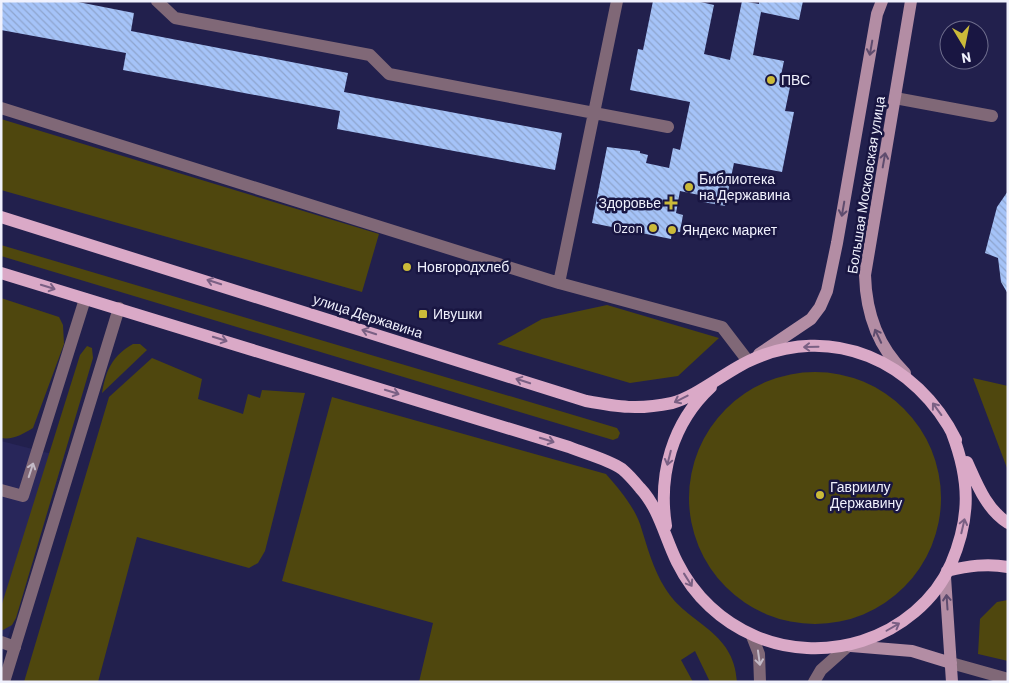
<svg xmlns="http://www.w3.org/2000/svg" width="1009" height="683" font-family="Barlow,sans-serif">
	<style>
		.built { fill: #28265a }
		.grass { fill: #4f470e }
		.building { fill: url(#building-back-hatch) }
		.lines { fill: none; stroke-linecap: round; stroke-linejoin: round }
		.service { stroke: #806877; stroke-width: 12 }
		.minor { stroke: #806877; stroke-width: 12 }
		.tertiary { stroke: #806877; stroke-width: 12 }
		.secondary { stroke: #b38da4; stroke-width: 12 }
		.primary { stroke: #daa9c7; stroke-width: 12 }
		.oneway { stroke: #5e4c6e }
		.oneway2 { stroke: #7a6084 }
		.oneway3 { stroke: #c3bac7 }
		.poi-dot { fill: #cbba39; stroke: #191642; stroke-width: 2 }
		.labels { text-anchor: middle; stroke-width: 5; stroke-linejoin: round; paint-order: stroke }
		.poi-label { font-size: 14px; fill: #f0f1fd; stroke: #191642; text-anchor: start }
		.street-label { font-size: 14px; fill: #f0f1fd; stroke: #191642 }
	</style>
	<defs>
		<pattern id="building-back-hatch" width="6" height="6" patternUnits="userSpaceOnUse" patternTransform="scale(1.25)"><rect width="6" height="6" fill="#a5c3f8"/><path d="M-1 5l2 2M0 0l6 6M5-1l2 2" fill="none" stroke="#8ea4cd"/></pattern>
	</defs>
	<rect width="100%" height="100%" fill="#22204d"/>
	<path class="built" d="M1 441 64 457 1 660Z"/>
	<path class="grass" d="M1 119 379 234 362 292 1 190Z
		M1 245 617 428 620 433 618 438 613 440 1 256Z
		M1 298 59 317 63 325 64 344 33 428C23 434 13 440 1 438Z
		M607 305 719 338 678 376 630 383 497 344 542 319Z
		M133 344H140L147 350 102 393C106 370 112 356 133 344Z
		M87 346 92 348 93 358 16 618 12 625 1 631V607L80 355Z
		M152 358 202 379 198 399 243 414 248 394 260 398 262 390 305 393 265 551 258 563 249 568 137 537 98 682H24L109 397Z
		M689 498a126 126 0 1 1 252 0a126 126 0 1 1-252 0Z
		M973 378 1008 386V469L1007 468Z
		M332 397 606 474C619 489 633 505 640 524 647 546 653 569 665 588 687 625 734 629 737 682H710L695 651 681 660 693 682H419L433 623 282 581Z
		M1008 600V661L978 654 980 619 997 602Z"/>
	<path class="building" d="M1 1H73L134 13 131 31 348 73 344 92 562 133 555 170 337 129 340 111 123 70 126 53 1 30Z
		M653 1H696L714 5 704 54 730 60 742 1 759 4V1H803L799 20 761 12 753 55 784 61 779 85 790 87 785 111 794 112 782 172 734 163 725 206 703 202 704 196 680 191 676 213 683 215 680 232 672 231 671 239 592 223 607 147 640 151V153L648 155 646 163 669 168 673 148 680 150 690 102 630 90 638 49 643 50Z
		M1008 191V294L1001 282 998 258 985 253 997 207Z"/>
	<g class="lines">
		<path class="service" d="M157 1 175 18 370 55 389 74 668 127
			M895 98 992 116
			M1 108 559 283 722 327 748 361
			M559 283 617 1
			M1 490 23 496 85 299
			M1 642 15 647
			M951 663 1008 679"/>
		<path class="minor" d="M4 682 119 308"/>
		<path class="tertiary" d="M752 636 759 654 760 682
			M814 682 821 670 848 646"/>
		<path class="secondary" d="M759 354 811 319 820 307 827 291 837 243 877 14 882 1
			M905 373C877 346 866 313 865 275L911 1
			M945 577 952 682
			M851 646 912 651 951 663"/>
		<path class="primary" d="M1 217 586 401C619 407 638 410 672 403 694 398 727 371 749 361 831 322 917 361 956 440
			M1 273 569 447C586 454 607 459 622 469 628 474 635 482 640 488 659 508 665 538 677 562 711 631 789 664 862 641 900 629 935 601 951 564 971 517 970 480 952 433
			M967 462C977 484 986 509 1008 523
			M666 526C658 475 672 423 711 387
			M947 571C968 566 987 563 1008 567"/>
	</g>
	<defs><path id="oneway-shaft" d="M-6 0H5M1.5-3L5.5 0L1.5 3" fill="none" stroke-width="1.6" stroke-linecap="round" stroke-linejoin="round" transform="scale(1.25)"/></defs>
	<g class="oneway">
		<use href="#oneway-shaft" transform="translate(871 48) rotate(100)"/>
		<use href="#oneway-shaft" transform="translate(884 160) rotate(-80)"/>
		<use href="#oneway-shaft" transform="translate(843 209) rotate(100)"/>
		<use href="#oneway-shaft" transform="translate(878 336) rotate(-115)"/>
		<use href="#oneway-shaft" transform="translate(947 602) rotate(-94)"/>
	</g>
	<g class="oneway2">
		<use href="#oneway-shaft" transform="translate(214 282) rotate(-162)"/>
		<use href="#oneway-shaft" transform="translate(48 287) rotate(17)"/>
		<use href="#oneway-shaft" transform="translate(369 332) rotate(-162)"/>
		<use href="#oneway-shaft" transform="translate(220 339) rotate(17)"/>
		<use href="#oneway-shaft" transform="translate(811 347) rotate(179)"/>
		<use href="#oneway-shaft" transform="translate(523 381) rotate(-162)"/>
		<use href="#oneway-shaft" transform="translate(392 392) rotate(17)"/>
		<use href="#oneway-shaft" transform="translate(681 399) rotate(153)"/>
		<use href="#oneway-shaft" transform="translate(937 409) rotate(-126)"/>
		<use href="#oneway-shaft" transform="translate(547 440) rotate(17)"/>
		<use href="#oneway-shaft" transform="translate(669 458) rotate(104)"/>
		<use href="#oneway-shaft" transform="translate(963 526) rotate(-77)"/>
		<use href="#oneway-shaft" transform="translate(688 580) rotate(58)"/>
		<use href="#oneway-shaft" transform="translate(893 627) rotate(-30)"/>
	</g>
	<g class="oneway3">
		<use href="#oneway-shaft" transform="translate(31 470) rotate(-72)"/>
		<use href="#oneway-shaft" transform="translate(759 658) rotate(82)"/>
	</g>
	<g class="poi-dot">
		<circle cx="771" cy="80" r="5"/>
		<circle cx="689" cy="187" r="5"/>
		<path d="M668.5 195.5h5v5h5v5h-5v5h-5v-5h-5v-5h5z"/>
		<circle cx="653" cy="228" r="5"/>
		<circle cx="672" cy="230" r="5"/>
		<circle cx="407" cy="267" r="5"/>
		<rect x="418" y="309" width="10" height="10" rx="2.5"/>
		<circle cx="820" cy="495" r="5"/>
	</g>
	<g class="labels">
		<g class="poi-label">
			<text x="781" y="85">ПВС</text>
			<text x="699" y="184">Библиотека<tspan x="699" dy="16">на Державина</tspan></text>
			<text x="661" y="208" text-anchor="end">Здоровье</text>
			<text x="643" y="233" text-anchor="end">Ozon</text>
			<text x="682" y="235">Яндекс маркет</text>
			<text x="417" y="272">Новгородхлеб</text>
			<text x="433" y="319">Ивушки</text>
			<text x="830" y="492">Гавриилу<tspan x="830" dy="16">Державину</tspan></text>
		</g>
		<g class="street-label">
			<text transform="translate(866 185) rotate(-81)" y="5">Большая Московская улица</text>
			<text transform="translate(368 316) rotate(18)" y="5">улица Державина</text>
		</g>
	</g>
	<rect width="1009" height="683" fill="none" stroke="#f0f1fd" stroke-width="5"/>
	<g transform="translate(964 45) rotate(170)"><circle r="24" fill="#191642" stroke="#6f6e8d"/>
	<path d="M0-4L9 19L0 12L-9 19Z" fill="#cbba39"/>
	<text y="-8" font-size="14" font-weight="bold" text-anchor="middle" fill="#f0f1fd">N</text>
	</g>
</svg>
